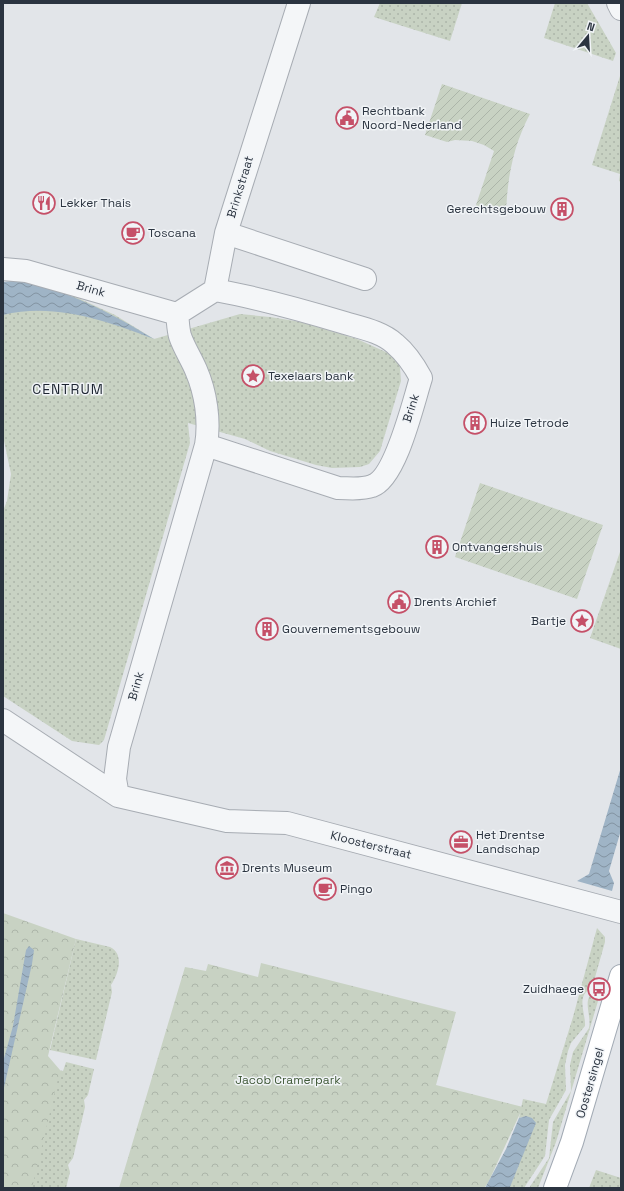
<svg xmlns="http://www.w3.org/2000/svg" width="624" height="1191" font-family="'Space Grotesk',sans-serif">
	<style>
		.grass { fill: url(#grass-dots) }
		.park { fill: url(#park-crowns) }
		.garden { fill: url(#garden-furrows) }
		.water { fill: url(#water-waves) }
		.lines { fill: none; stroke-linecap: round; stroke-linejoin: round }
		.minor-casing { stroke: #a7acb3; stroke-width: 24 }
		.major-casing { stroke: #a2aab4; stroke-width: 24 }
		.minor { stroke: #f4f6f8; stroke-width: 22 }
		.major { stroke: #fff; stroke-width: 22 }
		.labels { text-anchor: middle; stroke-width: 3; stroke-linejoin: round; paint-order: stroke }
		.poi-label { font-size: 12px; fill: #2b3440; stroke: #f1f4f7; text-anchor: start }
		.street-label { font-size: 12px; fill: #2b3440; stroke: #f1f4f7 }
		.park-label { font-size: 12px; fill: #415a39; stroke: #f1f4f7 }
		.quarter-label { font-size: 14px; letter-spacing: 1px; fill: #1d2531; stroke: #f1f4f7 }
	</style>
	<defs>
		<pattern id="grass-dots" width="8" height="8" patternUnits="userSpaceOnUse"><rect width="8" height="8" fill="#c8d2c3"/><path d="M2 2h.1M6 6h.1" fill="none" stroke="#acb5a9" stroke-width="1.8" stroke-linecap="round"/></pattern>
		<pattern id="park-crowns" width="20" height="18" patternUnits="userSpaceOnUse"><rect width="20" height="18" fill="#c8d2c3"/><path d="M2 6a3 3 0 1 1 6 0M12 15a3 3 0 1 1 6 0" fill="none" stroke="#acb5a9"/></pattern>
		<pattern id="garden-furrows" width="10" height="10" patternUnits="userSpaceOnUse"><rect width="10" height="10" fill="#c8d2c3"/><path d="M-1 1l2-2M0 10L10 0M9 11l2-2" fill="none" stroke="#acb5a9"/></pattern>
		<pattern id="water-waves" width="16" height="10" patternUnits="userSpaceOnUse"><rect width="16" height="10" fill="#9fb4c6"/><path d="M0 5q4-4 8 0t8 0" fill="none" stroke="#8293a2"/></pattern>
	</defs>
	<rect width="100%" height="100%" fill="#e2e5e9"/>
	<path class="grass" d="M380 3H462L450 41 374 17Z
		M555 3H587L616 53 613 61 544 38Z
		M620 76H621V182L619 181 620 174 592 165Z
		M3 282 41 285 76 297 115 315 154 339 240 314 270 317 301 322 357 339 388 353 397 359 400 367 401 381 380 451 369 464 360 467 332 468 316 465 270 451 245 439 188 423 190 443 104 740 99 745 72 741 3 696V511L7 501 11 474 3 436Z
		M621 549V649L590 638Z
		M597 928 605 937V942L592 988C575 995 586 1014 585 1026L571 1043 568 1051 565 1065 566 1090 549 1120 545 1156 524 1188H509L518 1167 526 1116 519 1118 523 1099 546 1104 573 1017Z
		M76 939 110 947C125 954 118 975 111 985L112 992 96 1060 50 1050Z
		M597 989 601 991 556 1142 538 1188H529L549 1158 553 1122 571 1091 570 1065 573 1052 589 1028C592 1013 580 999 597 989Z
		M66 1062 94 1069 88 1095 84 1100 85 1107 73 1158 68 1165 70 1172 66 1188H25L50 1068 63 1071Z
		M596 1170 621 1178V1188H589Z"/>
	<path class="park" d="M3 913 76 939 48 1056 60 1070 32 1188H3Z
		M261 963 456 1012 436 1085 523 1107 488 1183 484 1188H119L185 967 206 971 208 964 258 977Z"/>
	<path class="garden" d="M442 84 530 114C513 146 507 179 506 215L494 212 474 211 494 151 484 145 472 141 455 140 447 142 425 135Z
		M480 483 603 525 577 599 455 557Z"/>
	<path class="water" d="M20 280C69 291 111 313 154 339 107 321 54 302 3 315V282Z
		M621 767V830L609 871 614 883 612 891 577 881 589 874Z
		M29 946 34 950 32 964 3 1092V1062L13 1026 26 950Z
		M526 1116 532 1118 536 1123 510 1187 485 1188 506 1149 519 1118Z"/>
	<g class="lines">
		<g class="minor-casing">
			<path id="minor" d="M618 3 621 9
				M226 233 365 279
				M3 269 26 271 177 314 215 290C259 298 302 310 345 323 362 328 382 332 395 344 407 354 414 365 421 378 413 403 396 478 372 486 361 490 349 488 338 488L206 445
				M215 290 226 233 299 3
				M3 720 118 796 227 821 287 823 621 912
				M118 796 115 779 119 747 206 445C210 421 206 393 196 370 191 358 184 348 180 336 178 329 178 321 177 314"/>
		</g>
		<g class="major-casing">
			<path id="major" d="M555 1188 572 1142 621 976"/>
		</g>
		<use href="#minor" class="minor"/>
		<use href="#major" class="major"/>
	</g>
	<defs>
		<g id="civic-ring" transform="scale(1.15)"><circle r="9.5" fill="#f1f4f7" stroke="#c55068" stroke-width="1.5"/><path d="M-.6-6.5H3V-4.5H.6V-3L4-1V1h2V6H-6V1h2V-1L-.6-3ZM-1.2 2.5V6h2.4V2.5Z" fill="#c55068"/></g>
		<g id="restaurant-ring" transform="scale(1.15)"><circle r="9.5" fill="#f1f4f7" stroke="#c55068" stroke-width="1.5"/><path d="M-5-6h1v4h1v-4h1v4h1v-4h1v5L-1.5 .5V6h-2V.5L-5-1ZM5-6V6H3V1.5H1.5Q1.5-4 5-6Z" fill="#c55068"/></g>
		<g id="building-ring" transform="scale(1.15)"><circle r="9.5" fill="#f1f4f7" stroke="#c55068" stroke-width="1.5"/><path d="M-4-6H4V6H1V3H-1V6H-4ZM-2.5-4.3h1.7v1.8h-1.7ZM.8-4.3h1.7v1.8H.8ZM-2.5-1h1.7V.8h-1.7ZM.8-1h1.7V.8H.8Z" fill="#c55068"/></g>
		<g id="cafe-ring" transform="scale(1.15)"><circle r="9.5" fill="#f1f4f7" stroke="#c55068" stroke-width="1.5"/><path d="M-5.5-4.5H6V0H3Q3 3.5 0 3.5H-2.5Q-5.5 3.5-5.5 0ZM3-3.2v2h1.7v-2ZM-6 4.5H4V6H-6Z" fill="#c55068"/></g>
		<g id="sight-ring" transform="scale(1.15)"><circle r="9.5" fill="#f1f4f7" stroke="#c55068" stroke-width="1.5"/><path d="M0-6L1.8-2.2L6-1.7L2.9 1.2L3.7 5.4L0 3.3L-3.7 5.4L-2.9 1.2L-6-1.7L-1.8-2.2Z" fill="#c55068"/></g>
		<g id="office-ring" transform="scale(1.15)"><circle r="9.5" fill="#f1f4f7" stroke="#c55068" stroke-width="1.5"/><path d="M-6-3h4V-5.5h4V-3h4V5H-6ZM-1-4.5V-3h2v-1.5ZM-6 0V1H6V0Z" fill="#c55068"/></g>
		<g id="museum-ring" transform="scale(1.15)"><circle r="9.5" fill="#f1f4f7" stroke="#c55068" stroke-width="1.5"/><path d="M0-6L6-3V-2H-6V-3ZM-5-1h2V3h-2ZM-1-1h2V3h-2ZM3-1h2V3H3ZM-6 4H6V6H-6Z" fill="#c55068"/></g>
		<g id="bus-ring" transform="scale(1.15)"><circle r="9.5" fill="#f1f4f7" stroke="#c55068" stroke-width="1.5"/><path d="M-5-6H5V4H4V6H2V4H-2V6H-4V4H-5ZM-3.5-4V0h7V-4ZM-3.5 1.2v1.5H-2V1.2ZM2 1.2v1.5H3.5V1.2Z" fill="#c55068"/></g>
	</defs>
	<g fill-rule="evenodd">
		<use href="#civic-ring" x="347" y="118"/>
		<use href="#restaurant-ring" x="44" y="203"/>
		<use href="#building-ring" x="562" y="209"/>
		<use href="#cafe-ring" x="133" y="233"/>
		<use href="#sight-ring" x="253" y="376"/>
		<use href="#building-ring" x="475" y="423"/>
		<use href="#building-ring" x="437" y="547"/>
		<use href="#civic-ring" x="399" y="602"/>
		<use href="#sight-ring" x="582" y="621"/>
		<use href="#building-ring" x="267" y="629"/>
		<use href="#office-ring" x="461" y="842"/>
		<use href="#museum-ring" x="227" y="868"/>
		<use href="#cafe-ring" x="325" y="889"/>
		<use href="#bus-ring" x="599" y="989"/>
	</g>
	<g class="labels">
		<g class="poi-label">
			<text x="362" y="115">Rechtbank<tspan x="362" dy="14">Noord-Nederland</tspan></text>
			<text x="60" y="207">Lekker Thais</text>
			<text x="546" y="213" text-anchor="end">Gerechtsgebouw</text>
			<text x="148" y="237">Toscana</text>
			<text x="268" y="380">Texelaars bank</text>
			<text x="490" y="427">Huize Tetrode</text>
			<text x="452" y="551">Ontvangershuis</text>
			<text x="414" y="606">Drents Archief</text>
			<text x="566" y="625" text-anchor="end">Bartje</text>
			<text x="282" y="633">Gouvernementsgebouw</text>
			<text x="476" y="839">Het Drentse<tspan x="476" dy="14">Landschap</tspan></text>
			<text x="242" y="872">Drents Museum</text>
			<text x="340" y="893">Pingo</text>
			<text x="584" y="993" text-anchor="end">Zuidhaege</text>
		</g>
		<g class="street-label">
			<text transform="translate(240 187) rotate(-73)" y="4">Brinkstraat</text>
			<text transform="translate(91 289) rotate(16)" y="4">Brink</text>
			<text transform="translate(411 408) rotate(-72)" y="4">Brink</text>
			<text transform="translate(136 686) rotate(-74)" y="4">Brink</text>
			<text transform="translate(371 845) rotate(14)" y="4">Kloosterstraat</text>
			<text transform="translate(590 1083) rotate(-74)" y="4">Oostersingel</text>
		</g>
		<g class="park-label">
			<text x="288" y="1084">Jacob Cramerpark</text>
		</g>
		<g class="quarter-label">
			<text x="68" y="394">CENTRUM</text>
		</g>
	</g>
	<rect width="624" height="1191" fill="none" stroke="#2b3440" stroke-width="8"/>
	<g transform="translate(588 36) rotate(18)" stroke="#f1f4f7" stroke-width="3" paint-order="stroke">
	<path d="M0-3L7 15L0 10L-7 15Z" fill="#2b3440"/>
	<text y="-6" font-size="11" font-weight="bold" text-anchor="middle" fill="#2b3440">N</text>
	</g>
</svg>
